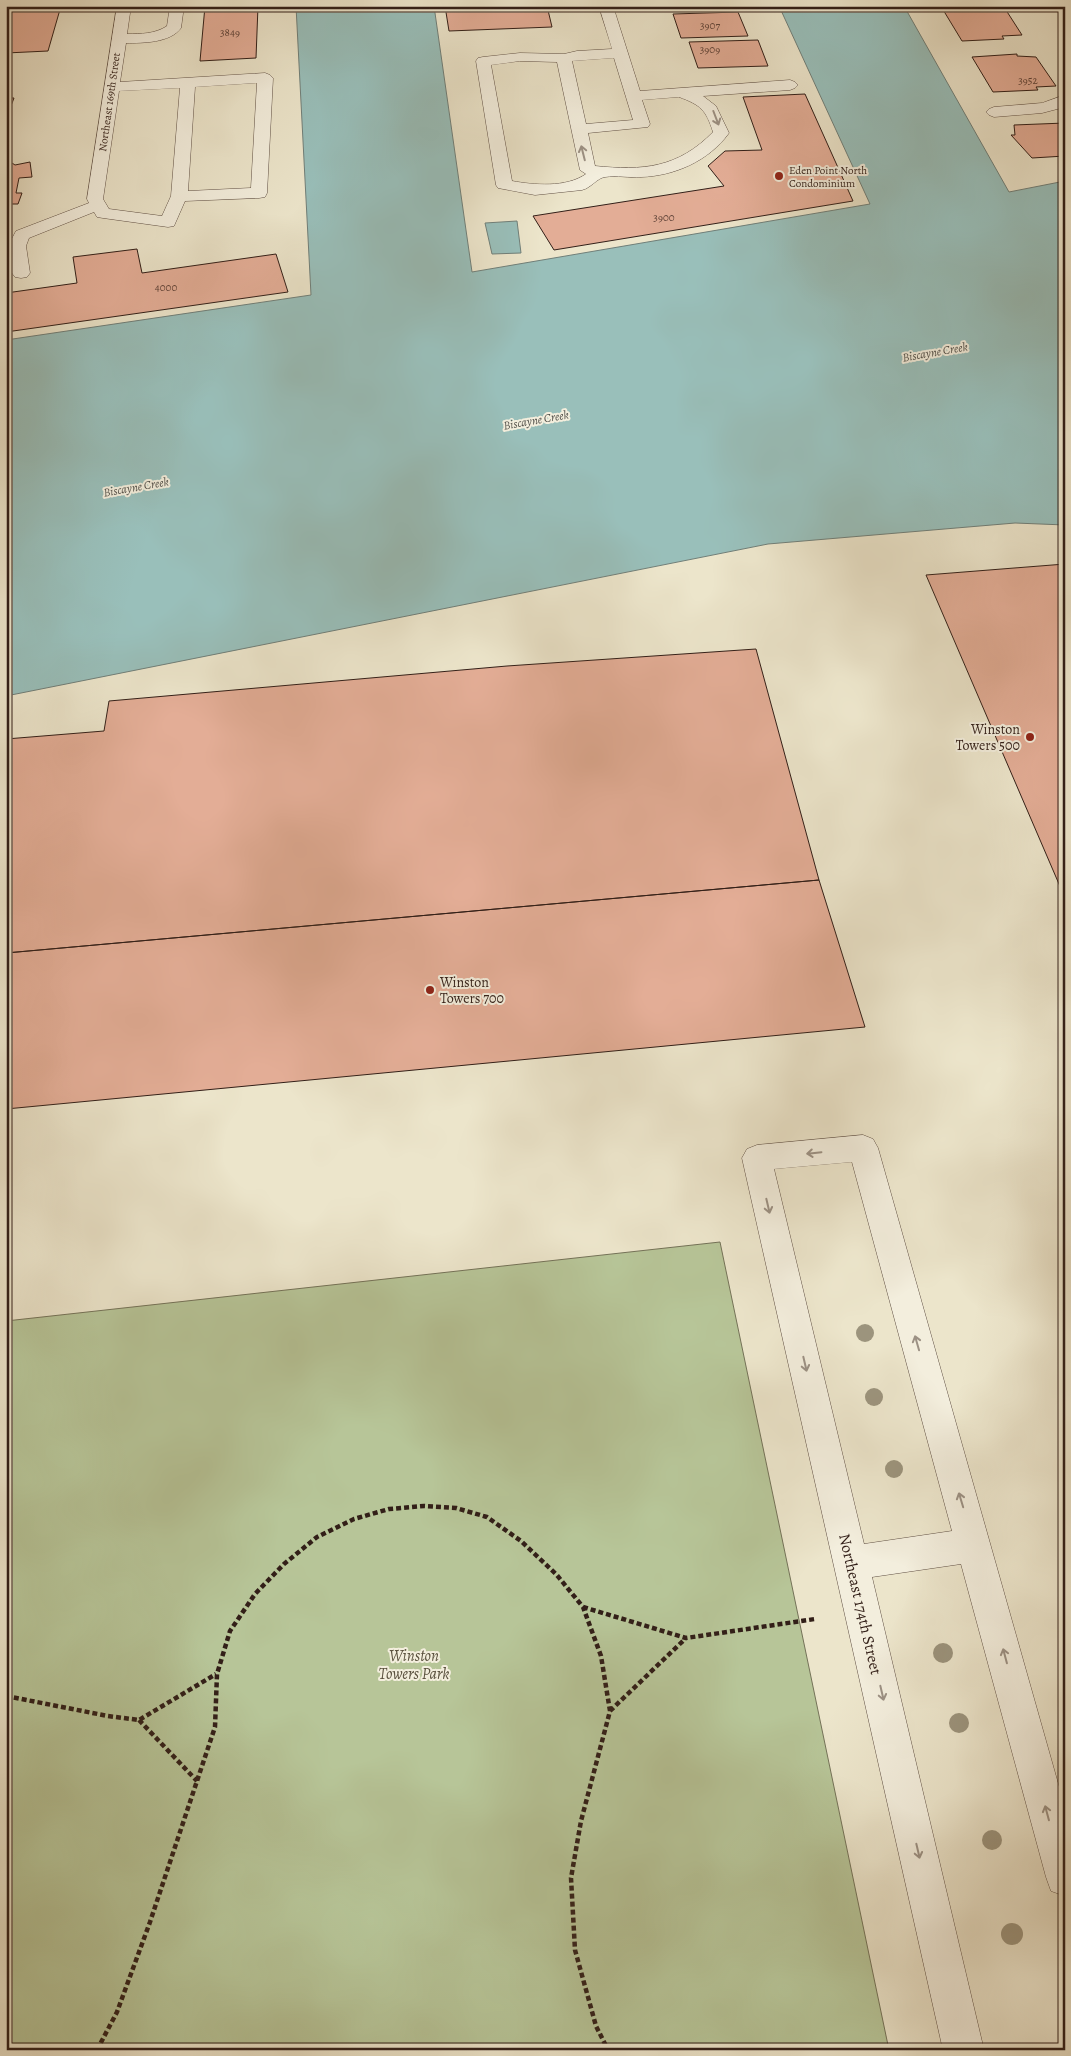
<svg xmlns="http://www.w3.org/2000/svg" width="1071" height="2056" font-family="Alegreya,serif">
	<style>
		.green { fill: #b7c598; stroke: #747258 }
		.water { fill: #99bfba; stroke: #707f79 }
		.building { fill: #e3ad96; stroke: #321f18 }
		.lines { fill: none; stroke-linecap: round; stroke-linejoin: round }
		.minor-casing { stroke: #605045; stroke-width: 1 }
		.path { stroke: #321f18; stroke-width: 4.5; stroke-dasharray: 5 3; stroke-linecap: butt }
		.minor { fill: #f3eedd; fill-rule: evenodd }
		.tree { fill: #9c947d }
		.oneway { stroke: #9c9184 }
		.poi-dot { fill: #8f2418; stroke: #f3eedd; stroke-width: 2 }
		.labels { text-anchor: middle; stroke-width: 4; stroke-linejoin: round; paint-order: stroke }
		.number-label { font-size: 11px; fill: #5e4238 }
		.far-street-label { font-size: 11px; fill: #321f18; stroke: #f3eedd }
		.far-poi-label { font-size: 11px; fill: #321f18; stroke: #f3eedd; text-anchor: start }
		.far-water-label { font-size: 12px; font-style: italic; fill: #514f49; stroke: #f3eedd }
		.poi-label { font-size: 14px; fill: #321f18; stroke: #f3eedd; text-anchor: end }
		.near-street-label { font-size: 16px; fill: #321f18; stroke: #f3eedd }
		.near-park-label { font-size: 16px; font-style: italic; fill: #5a513e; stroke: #f3eedd }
	</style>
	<rect width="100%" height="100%" fill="#ece5cb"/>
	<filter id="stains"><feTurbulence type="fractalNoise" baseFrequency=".004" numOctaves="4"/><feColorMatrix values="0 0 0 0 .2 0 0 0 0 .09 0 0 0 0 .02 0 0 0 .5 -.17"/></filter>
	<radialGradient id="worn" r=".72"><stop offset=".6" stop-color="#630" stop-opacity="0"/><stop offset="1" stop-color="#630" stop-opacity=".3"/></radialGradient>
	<path class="green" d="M720 1242 889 2050H6V1321Z"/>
	<path class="water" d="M296 6H434L472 272 870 204 779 6H904L1009 192 1065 181V525L1015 523 768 544 6 696V340L311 295Z
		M517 221 521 253 492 254 485 223Z"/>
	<path class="building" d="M13 6H61L48 51 6 53V29Z
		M205 6H258L256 58 200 61Z
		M445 6H547L552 27 449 31Z
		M673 6H744L745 8 674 10Z
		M974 6 1004 7 1022 35 1002 36 1004 39 962 41 942 8Z
		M738 12 748 36 681 38 673 14Z
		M758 40 768 66 698 68 689 42Z
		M1017 54V56L1036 57 1056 86 1036 87 1038 90 993 92 972 57Z
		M805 94 853 201 554 250 533 216 724 186 708 166 725 151 762 150 743 97Z
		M6 98H14L9 111H6Z
		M1065 123V156L1032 158 1011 135H1015L1014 125Z
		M6 159 15 165 30 162 32 177 19 178 16 193H22L18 204H10L6 219Z
		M137 249 142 273 276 254 288 292 6 332V293L77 283 73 257Z
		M1065 564V898L926 575Z
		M756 649 819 880 6 953V739L104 731 109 701 507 666Z
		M819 880 865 1027 6 1109V953Z"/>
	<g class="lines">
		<g class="minor-casing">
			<path id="minor" d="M117 6H131L127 34C141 34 155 34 167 26L170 6H184L181 28C170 43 143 43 126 43L120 82 265 73 270 75 273 78 267 193 265 197 259 198 185 201 174 226 168 227 103 218 97 217 94 212 29 238 26 246 30 273 27 277 21 278 15 277 12 273 8 246 16 231 89 203 87 199ZM257 83 251 188 188 191 195 87ZM180 88 171 196 162 216 109 209 103 199 119 91Z
				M599 6H613L640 91 790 80 795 82 798 85 795 88 790 90 703 96 716 106 729 133C709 161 674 176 641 177 629 178 617 175 605 177 597 178 591 188 582 190L535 195 498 188 496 185 476 61 478 58 483 57 520 53 564 54 577 51 612 49ZM614 58 633 120 586 124 572 61ZM520 61 557 62 580 170 586 174C566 188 534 185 512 181L491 65ZM679 97C701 105 706 110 713 132 678 168 643 171 595 166L588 133 648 127 650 124 642 100Z
				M1065 95V107L1042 113 994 117 989 115 986 112 989 109 994 107 1042 103Z
				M863 1135 873 1139 878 1148 1065 1808V1896L1051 1891 1046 1877 961 1564 872 1577 984 2050H943L742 1158 747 1149 757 1145ZM852 1162 952 1531 864 1544 774 1169Z"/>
		</g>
		<path class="path" d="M583 1607 686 1638 815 1619
			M6 1696 108 1716 139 1720 216 1674
			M610 1711 686 1638
			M139 1720 197 1781
			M97 2050 117 2012 150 1922 215 1727 217 1674 230 1631 255 1594 284 1564 317 1537 354 1519 389 1509 424 1506 456 1508 487 1517 521 1541 556 1574 583 1607 601 1656 610 1711 581 1821 571 1878 575 1950 596 2026 608 2050"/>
		<use href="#minor" class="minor"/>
	</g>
	<g class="tree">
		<circle cx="865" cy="1333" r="9"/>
		<circle cx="874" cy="1397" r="9"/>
		<circle cx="894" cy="1469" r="9"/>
		<circle cx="943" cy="1653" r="10"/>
		<circle cx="959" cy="1723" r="10"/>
		<circle cx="992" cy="1840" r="10"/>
		<circle cx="1012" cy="1934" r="11"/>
	</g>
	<defs><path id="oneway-shaft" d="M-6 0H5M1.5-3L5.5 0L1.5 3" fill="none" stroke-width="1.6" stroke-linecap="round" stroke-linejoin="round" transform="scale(1.25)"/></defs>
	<g class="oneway">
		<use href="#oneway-shaft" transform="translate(716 118) rotate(69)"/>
		<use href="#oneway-shaft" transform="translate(583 153) rotate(-104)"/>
		<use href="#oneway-shaft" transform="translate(814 1153) rotate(174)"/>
		<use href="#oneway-shaft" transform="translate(768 1206) rotate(77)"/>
		<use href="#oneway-shaft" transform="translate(917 1343) rotate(-106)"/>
		<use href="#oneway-shaft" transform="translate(805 1364) rotate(77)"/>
		<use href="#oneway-shaft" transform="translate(961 1500) rotate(-107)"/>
		<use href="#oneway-shaft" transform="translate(1005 1656) rotate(-105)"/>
		<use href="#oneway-shaft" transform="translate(882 1693) rotate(77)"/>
		<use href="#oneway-shaft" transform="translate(1047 1813) rotate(-105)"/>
		<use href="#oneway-shaft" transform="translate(918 1851) rotate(77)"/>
	</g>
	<g class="poi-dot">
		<circle cx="779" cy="176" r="5"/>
		<circle cx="1030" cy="737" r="5"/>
		<circle cx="430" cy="990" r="5"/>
	</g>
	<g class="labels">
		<g class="number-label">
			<text x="710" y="29">3907</text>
			<text x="230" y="36">3849</text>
			<text x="710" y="53">3909</text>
			<text x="1028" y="84">3952</text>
			<text x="664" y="221">3900</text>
			<text x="166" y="291">4000</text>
		</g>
		<g class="far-street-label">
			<text transform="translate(109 102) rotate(-82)" y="4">Northeast 169th Street</text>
		</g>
		<g class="far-poi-label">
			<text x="789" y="174">Eden Point North<tspan x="789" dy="13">Condominium</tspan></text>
		</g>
		<g class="far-water-label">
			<text transform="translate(935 352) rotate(-10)" y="4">Biscayne Creek</text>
			<text transform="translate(536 420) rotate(-10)" y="4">Biscayne Creek</text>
			<text transform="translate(136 487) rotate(-10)" y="4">Biscayne Creek</text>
		</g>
		<g class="poi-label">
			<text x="1020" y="734">Winston<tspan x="1020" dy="16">Towers 500</tspan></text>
			<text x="440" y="987" text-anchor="start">Winston<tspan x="440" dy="16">Towers 700</tspan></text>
		</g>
		<g class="near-street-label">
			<text transform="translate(861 1604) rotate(77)" y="6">Northeast 174th Street</text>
		</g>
		<g class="near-park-label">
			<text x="414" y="1661">Winston<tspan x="414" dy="18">Towers Park</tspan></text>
		</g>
	</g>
	<rect width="1071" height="2056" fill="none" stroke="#ece5cb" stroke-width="25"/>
	<rect x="8" y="8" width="1056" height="2041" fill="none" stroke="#321f18" stroke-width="2.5"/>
	<rect x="12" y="12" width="1046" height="2031" fill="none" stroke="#321f18"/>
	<rect width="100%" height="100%" filter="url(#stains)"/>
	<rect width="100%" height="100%" fill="url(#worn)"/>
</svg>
